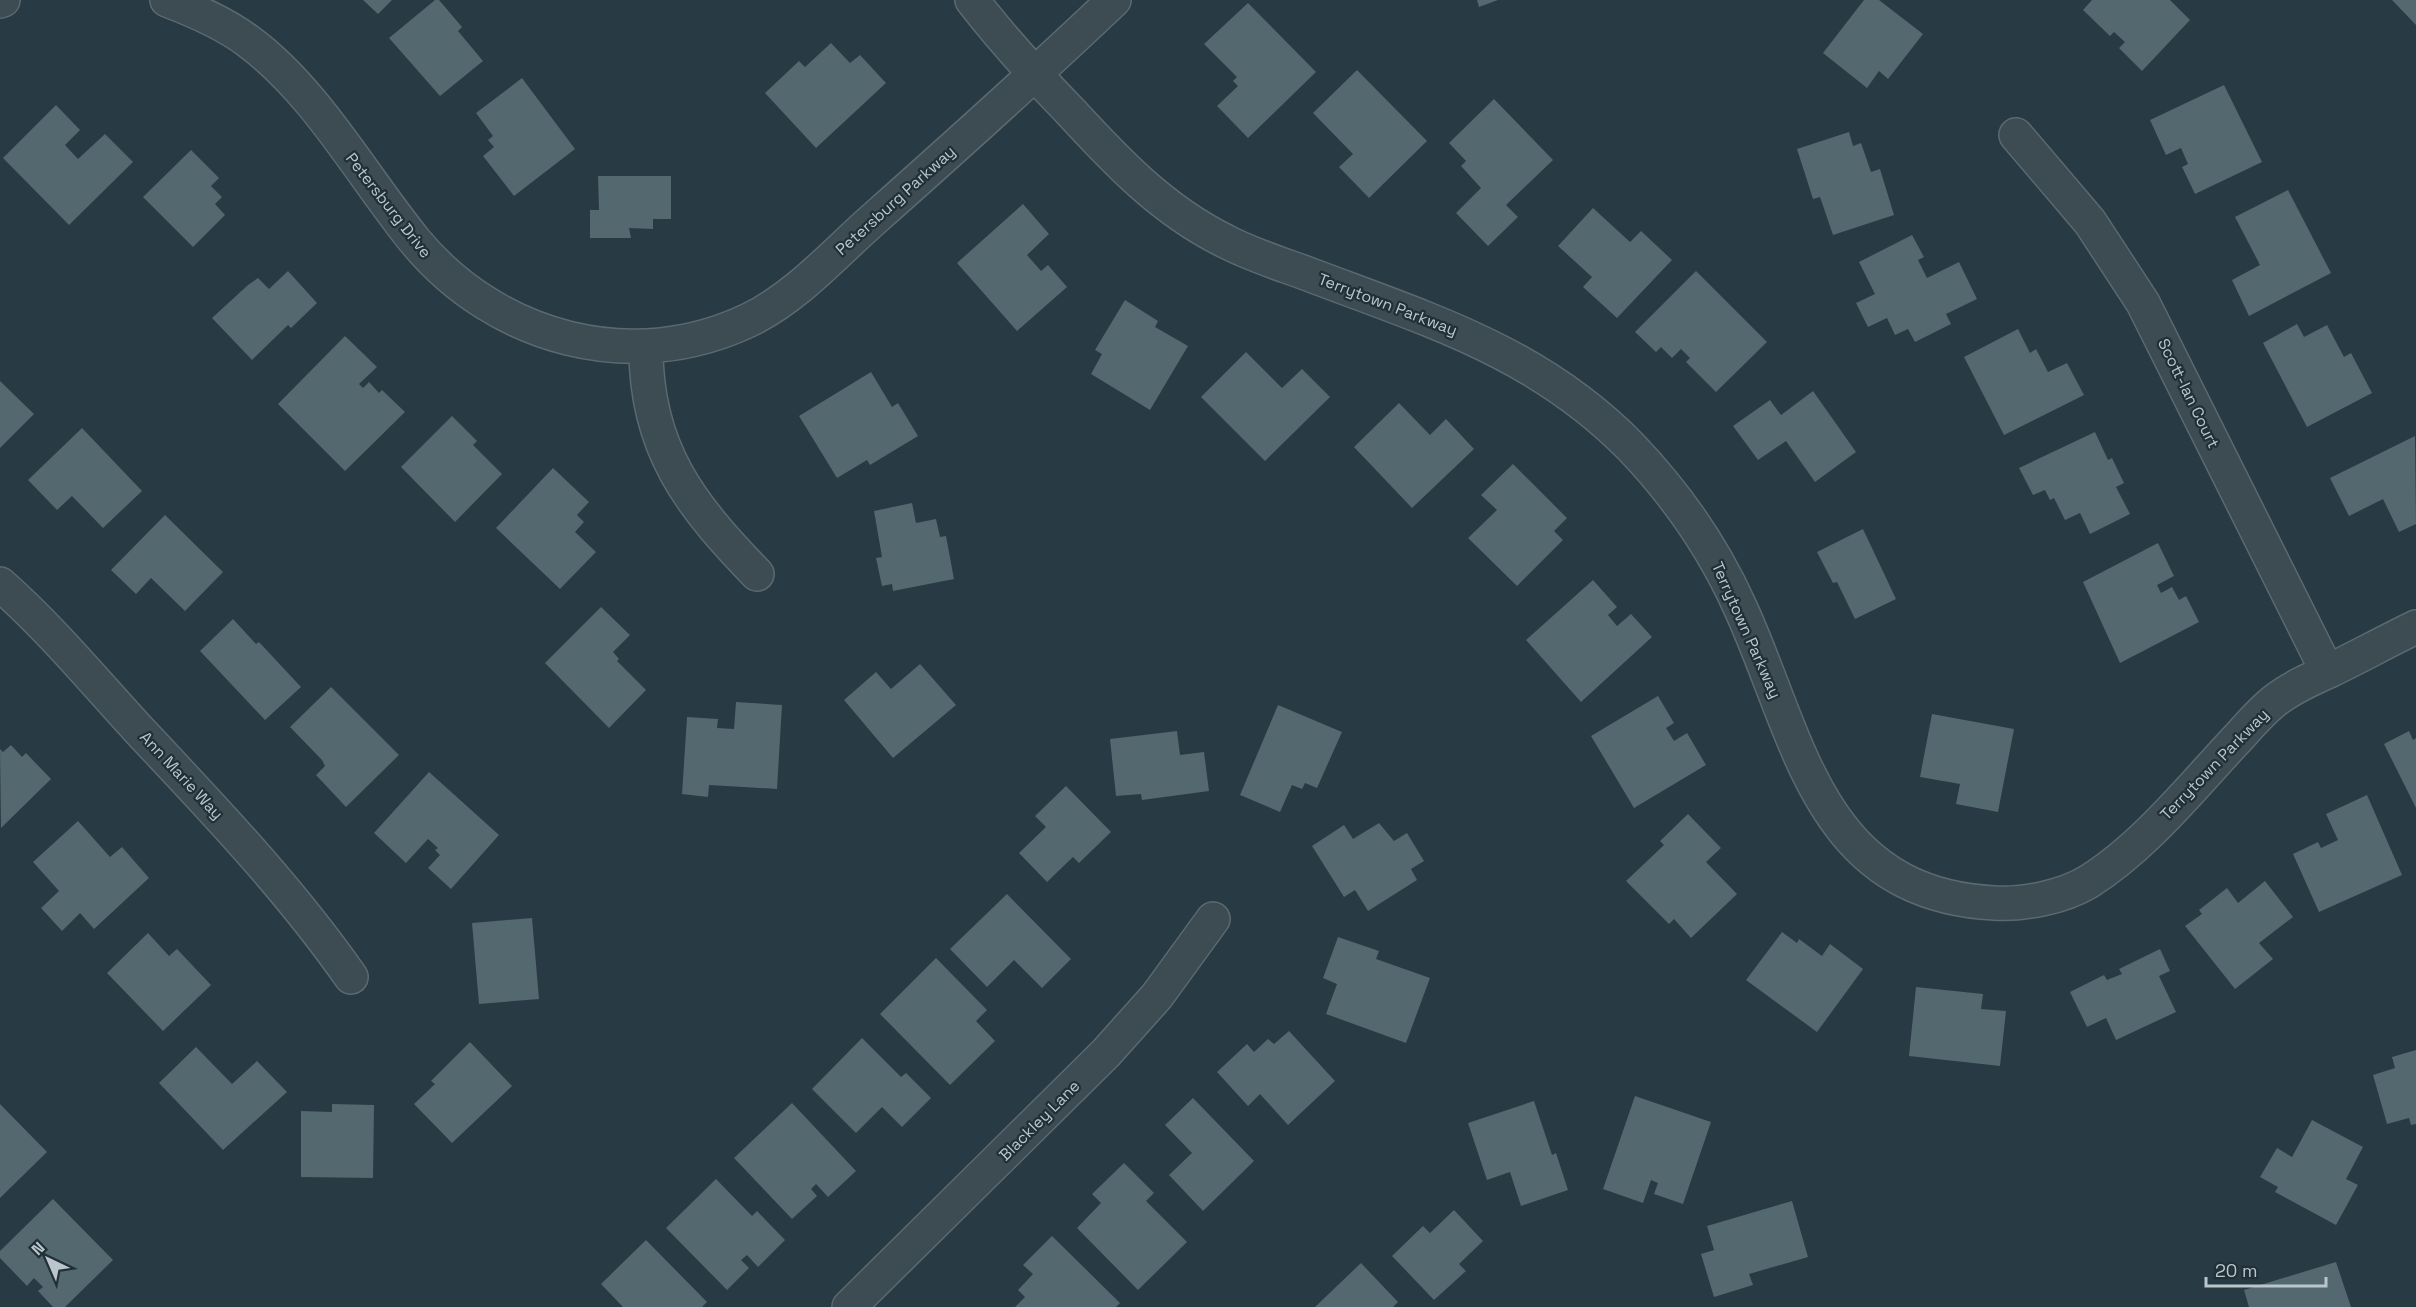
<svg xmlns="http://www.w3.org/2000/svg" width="2416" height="1307" font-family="'Space Grotesk',sans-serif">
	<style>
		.building { fill: #546870 }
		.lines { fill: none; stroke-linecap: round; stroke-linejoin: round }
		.minor-casing { stroke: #5b6970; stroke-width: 36 }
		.minor { stroke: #3d4b53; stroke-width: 33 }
		.labels { text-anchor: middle; stroke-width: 4.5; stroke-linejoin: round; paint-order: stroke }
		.street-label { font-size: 16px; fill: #bac6cc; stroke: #213038 }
	</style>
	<rect width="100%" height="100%" fill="#283a43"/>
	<path class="building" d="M363 0H392L378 14Z
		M435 0H439L462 27 458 31 483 61 440 96 389 38Z
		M1477 0H1498L1479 7Z
		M1864 0H1879L1923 34 1888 79 1879 71 1867 88 1823 53Z
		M2092 0H2170L2190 20 2142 71 2119 48 2125 42 2114 32 2110 36 2083 10Z
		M2392 0H2416V25Z
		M1248 3 1316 72 1248 138 1217 106 1238 86 1233 81 1237 77 1204 44Z
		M831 43 850 63 860 55 886 83 816 148 765 93 799 61 805 67Z
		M1357 70 1427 141 1369 198 1339 167 1353 154 1313 113Z
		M522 78 575 149 514 196 483 156 494 147 488 140 493 136 476 113Z
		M2224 85 2262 162 2195 194 2182 167 2188 164 2181 148 2166 155 2150 120Z
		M1494 99 1553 160 1506 205 1518 217 1488 246 1456 213 1481 188 1461 166 1466 161 1449 143Z
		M56 105 80 130 65 145 78 159 105 134 133 162 69 225 3 158Z
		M1849 132 1853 146 1861 143 1871 172 1880 169 1894 215 1833 235 1820 197 1813 199 1797 149Z
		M191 150 219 178 211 186 222 197 215 204 225 215 193 247 143 197Z
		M598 176H671V219H653V229L629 228 631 238H590V210H599Z
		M2288 190 2331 273 2249 316 2232 280 2260 265 2235 217Z
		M1023 204 1049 234 1027 255 1041 271 1048 265 1067 287 1017 331 957 263Z
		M1593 208 1630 242 1641 231 1672 260 1617 318 1583 287 1592 277 1558 246Z
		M1912 235 1924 257 1918 260 1927 278 1959 262 1977 299 1946 314 1951 324 1915 342 1908 329 1895 335 1887 318 1868 327 1856 303 1875 294 1859 262Z
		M288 271 317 303 291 328 288 325 252 360 212 318 248 285 258 278 269 289Z
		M1696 271 1767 342 1716 392 1686 362 1690 358 1681 349 1672 358 1661 347 1656 352 1635 332Z
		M1125 300 1158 321 1155 327 1188 346 1150 410 1091 374 1102 354 1095 350Z
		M2297 324 2304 337 2327 325 2344 357 2351 353 2372 393 2307 427 2263 343Z
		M2018 329 2030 353 2036 349 2048 372 2067 363 2084 395 2004 435 1964 357Z
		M345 336 377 367 359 384 363 388 369 382 379 393 382 390 405 412 345 471 278 404Z
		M1246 352 1282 388 1302 369 1330 397 1265 461 1201 397Z
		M871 372 892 407 898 403 918 436 870 465 867 460 837 478 799 416Z
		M0 381 34 414 0 448Z
		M1813 391 1856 452 1815 482 1786 441 1758 460 1733 426 1770 400 1781 415Z
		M1399 403 1430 435 1446 419 1474 449 1412 508 1354 447Z
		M452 416 477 441 473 445 502 474 455 522 401 467Z
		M82 428 142 491 103 528 72 496 57 510 28 480Z
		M2095 432 2108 460 2112 458 2124 483 2116 487 2130 514 2090 534 2080 513 2065 520 2054 498 2050 500 2045 490 2033 495 2019 468Z
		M2415 436 2416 524 2399 532 2383 499 2349 516 2330 478Z
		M1513 464 1567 518 1554 531 1563 540 1517 586 1468 538 1497 510 1481 495Z
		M553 468 589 502 577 515 584 522 575 532 596 552 560 589 496 528Z
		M912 503 916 523 936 519 940 537 946 536 954 579 893 591 892 584 882 586 876 558 882 557 874 511Z
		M165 515 223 572 185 611 151 578 136 594 111 570Z
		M1863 529 1896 599 1855 619 1837 582 1833 583 1817 552Z
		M2158 543 2174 576 2157 585 2161 593 2172 587 2179 600 2186 596 2199 622 2120 663 2083 582Z
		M1593 580 1617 607 1608 615 1617 626 1631 614 1652 637 1581 702 1526 640Z
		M601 607 630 635 613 652 619 659 617 661 646 690 609 728 545 663Z
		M233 619 256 644 259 642 301 687 265 720 200 651Z
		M920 664 956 705 893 758 844 700 876 672 891 689Z
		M331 687 399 755 346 807 316 775 325 766 322 760 290 727Z
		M1658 696 1674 723 1666 728 1674 741 1687 733 1706 765 1634 808 1591 736Z
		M736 702 782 705 777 789 709 785 708 797 682 794 687 717 718 719 717 728 734 729Z
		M1278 705 1342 732 1317 788 1305 783 1302 789 1292 785 1280 812 1240 795Z
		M1932 714 2014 729 1998 812 1956 804 1960 784 1920 777Z
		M1177 731 1180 755 1204 752 1209 791 1142 800 1141 794 1116 796 1110 739Z
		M2409 731 2413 740 2416 738V808L2384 744Z
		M11 745 22 757 26 753 51 779 1 828 0 749 3 752Z
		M429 772 499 835 451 889 428 868 440 855 435 850 438 848 428 839 406 863 374 833Z
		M1066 786 1111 832 1079 863 1073 857 1047 882 1019 853 1046 827 1035 816Z
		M2367 795 2402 875 2319 912 2293 854 2318 842 2321 848 2338 840 2326 814Z
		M1688 814 1721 848 1706 862 1737 894 1691 938 1674 919 1669 924 1626 881 1664 845 1660 841Z
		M78 821 110 857 122 847 149 878 94 929 80 913 62 931 41 908 59 891 33 862Z
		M1379 823 1394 841 1407 833 1424 861 1411 869 1417 880 1368 911 1355 890 1344 897 1312 846 1344 825 1353 839Z
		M2265 881 2293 917 2259 943 2273 959 2235 989 2185 926 2202 914 2199 910 2227 888 2238 903Z
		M1007 894 1071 959 1042 988 1014 960 987 987 950 949Z
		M532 918 539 999 479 1004 472 923Z
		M1782 932 1797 943 1799 939 1822 956 1830 944 1863 969 1817 1032 1746 980Z
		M148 933 169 956 177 949 211 985 163 1031 107 973Z
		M1338 937 1379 951 1376 959 1430 978 1406 1043 1326 1014 1337 984 1323 978Z
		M2160 949 2170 971 2159 976 2176 1012 2116 1040 2106 1018 2087 1027 2070 992 2104 975 2107 980 2122 974 2119 969Z
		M936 958 987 1010 976 1021 995 1041 950 1085 880 1014Z
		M1916 987 1983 994 1981 1009 2006 1011 2000 1066 1909 1056Z
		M1289 1031 1335 1081 1288 1125 1260 1094 1248 1106 1217 1072 1247 1044 1254 1052 1268 1039 1274 1044Z
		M862 1038 901 1077 906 1073 931 1098 902 1127 882 1107 856 1133 812 1089Z
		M470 1042 512 1086 452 1143 414 1104 435 1084 431 1081Z
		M196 1047 232 1084 257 1061 287 1092 223 1150 159 1083Z
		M2416 1050V1124L2411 1125 2409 1118 2387 1124 2373 1075 2395 1068 2392 1057Z
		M1635 1096 1711 1122 1683 1204 1654 1194 1658 1183 1651 1180 1643 1203 1603 1189Z
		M1193 1098 1254 1161 1203 1211 1169 1175 1192 1153 1165 1125Z
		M1534 1101 1552 1155 1556 1153 1568 1190 1521 1206 1510 1172 1487 1180 1468 1123Z
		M792 1103 856 1171 828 1197 816 1184 811 1189 817 1196 792 1219 734 1158Z
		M0 1104 47 1152 0 1198Z
		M332 1104 374 1105 373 1178 301 1177V1111L332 1112Z
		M2312 1120 2363 1147 2346 1179 2358 1185 2336 1225 2275 1192 2278 1187 2260 1177 2277 1148 2292 1157Z
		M1124 1163 1154 1193 1146 1201 1187 1242 1138 1290 1077 1228 1101 1203 1092 1194Z
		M716 1179 752 1216 757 1211 785 1240 758 1267 747 1255 741 1260 749 1268 727 1290 666 1228Z
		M53 1199 113 1260 65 1307H53L38 1291 43 1287 34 1278 27 1286 0 1258V1251Z
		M1792 1201 1808 1257 1749 1274 1753 1285 1714 1297 1701 1254 1714 1250 1707 1226Z
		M1454 1210 1483 1241 1459 1264 1466 1271 1434 1300 1392 1256 1423 1226 1430 1233Z
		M1052 1236 1120 1303 1116 1307H1015L1025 1297 1018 1290 1033 1274 1023 1265Z
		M646 1240 707 1302 702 1307H623L601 1284Z
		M2336 1262 2351 1307H2249L2244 1290Z
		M1361 1263 1398 1302 1393 1307H1315Z"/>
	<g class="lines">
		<g class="minor-casing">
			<path id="minor" d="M167 0C196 11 224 23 248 41 316 91 362 176 415 241 496 339 632 376 749 320 797 297 836 252 876 217 956 146 1036 74 1114 0
				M972 0C1002 39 1035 75 1069 110 1116 161 1162 210 1225 241 1253 256 1285 265 1316 277 1433 321 1540 354 1631 447 1676 494 1713 547 1740 607 1800 737 1817 894 1994 903 2023 905 2063 897 2088 882 2144 847 2191 788 2236 740 2249 726 2262 710 2277 699 2293 687 2311 679 2329 671 2358 657 2387 641 2416 627
				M0 1 3 0
				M2016 135 2090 222 2143 303 2327 671
				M646 346C645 448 690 505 757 574
				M0 584C50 628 93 680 138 729 213 809 288 887 351 977
				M849 1307 1106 1053 1157 996 1213 919"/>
		</g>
		<use href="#minor" class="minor"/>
	</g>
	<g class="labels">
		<g class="street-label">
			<text transform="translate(895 200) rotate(-42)" y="6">Petersburg Parkway</text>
			<text transform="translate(389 205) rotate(52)" y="6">Petersburg Drive</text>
			<text transform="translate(1388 304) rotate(21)" y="6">Terrytown Parkway</text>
			<text transform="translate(2189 393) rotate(64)" y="6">Scott-Ian Court</text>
			<text transform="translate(1747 630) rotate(66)" y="6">Terrytown Parkway</text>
			<text transform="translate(2214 764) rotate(-46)" y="6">Terrytown Parkway</text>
			<text transform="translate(182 775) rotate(47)" y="6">Ann Marie Way</text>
			<text transform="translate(1039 1120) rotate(-45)" y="6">Blackley Lane</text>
		</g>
	</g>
	<g transform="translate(48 1259) rotate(316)" stroke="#213038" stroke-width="4.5" paint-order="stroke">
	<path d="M0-4.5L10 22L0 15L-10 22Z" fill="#bac6cc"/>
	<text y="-9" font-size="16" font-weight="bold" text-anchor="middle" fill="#bac6cc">N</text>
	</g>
	<path d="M2206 1277v9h120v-9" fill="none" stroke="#bac6cc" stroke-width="3"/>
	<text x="2215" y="1277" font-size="18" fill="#bac6cc" stroke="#213038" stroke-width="4.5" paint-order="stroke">20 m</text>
</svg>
